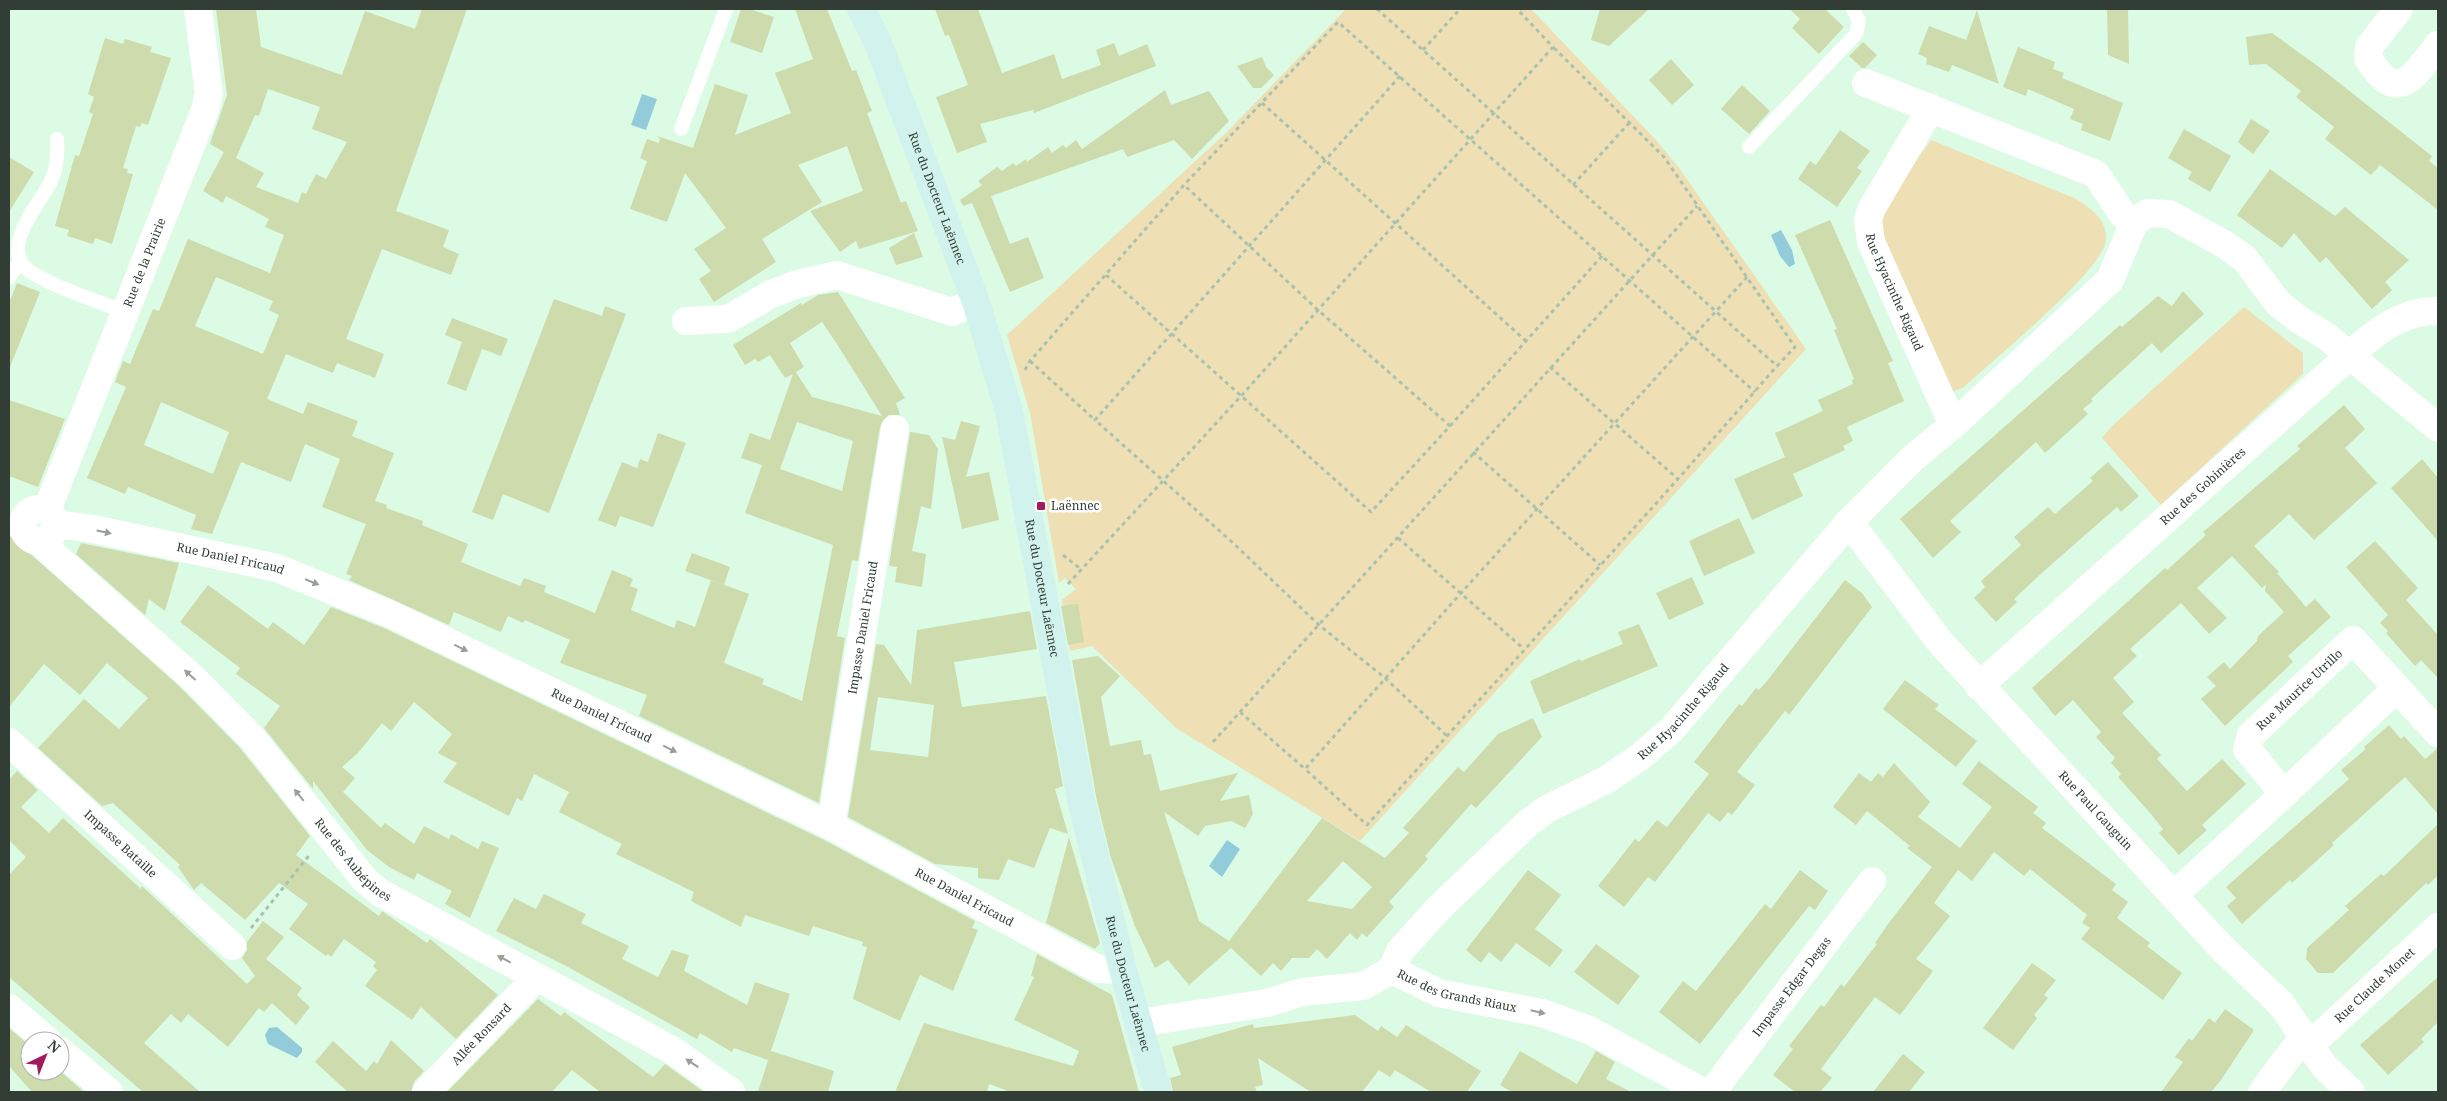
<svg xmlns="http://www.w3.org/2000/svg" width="2447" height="1101" font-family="'Noto Serif',serif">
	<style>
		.green { fill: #eedfb4 }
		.water { fill: #92ccdb }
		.building { fill: #cddbad; fill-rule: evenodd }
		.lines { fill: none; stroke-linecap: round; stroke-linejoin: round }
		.path { stroke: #a9c2af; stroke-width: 3; stroke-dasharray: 4 4; stroke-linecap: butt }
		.lane { stroke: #fff; stroke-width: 14 }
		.street { stroke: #fff; stroke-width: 28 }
		.secondary { stroke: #d1f2ed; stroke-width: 28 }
		.oneway { fill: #989e9a }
		.poi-dot { fill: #a4185d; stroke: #fff; stroke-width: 2 }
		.labels { text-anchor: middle; stroke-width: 5; stroke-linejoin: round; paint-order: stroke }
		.street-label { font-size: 12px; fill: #323e35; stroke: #fff }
		.poi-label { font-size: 12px; fill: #323e35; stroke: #fff; text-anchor: start }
	</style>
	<rect width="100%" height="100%" fill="#dcfbe4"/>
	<path class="green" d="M1346 9H1531L1656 140 1679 168 1806 349 1360 841 1176 728 1092 646 1070 651 1062 600 1076 589 1065 578 1059 583 1030 413 1007 335 1228 131Z
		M1931 140 2074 198C2090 207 2111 222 2105 244 2096 276 1992 361 1963 388L1951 392 1877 235 1880 211Z
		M2244 307 2303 353V374L2161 505 2102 438 2111 427Z"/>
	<path class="water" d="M642 94 657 99 646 130 631 125Z
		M1781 230 1792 250 1795 264 1789 267 1780 256 1771 235Z
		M1227 840 1240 849 1222 877 1209 866Z
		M277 1027 302 1048V1052L297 1058 268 1044 265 1035 269 1028Z"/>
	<path class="building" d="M216 9H256L261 47 342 75 365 11 415 29 422 9H467L396 211 449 230 443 247 459 254 451 275 382 249 346 339 384 354 375 378 337 363 333 373 286 354 267 399 303 414 308 402 358 421 352 436 394 453 375 501 387 505 386 508 423 521 422 525 468 544 461 562 520 586 524 578 546 586 544 592 595 613 612 570 633 579 630 586 638 589 631 610 674 628 677 620 695 627 711 580 749 594 724 663 764 679 762 684 802 701 833 545 745 513 762 465 741 458 750 433 770 440 793 374 785 378 770 355 758 362 755 359 745 365 733 345 801 303 802 305 818 295 838 292 905 398 896 403 900 415H889L883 420 880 427 858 561 852 560 837 636 845 638 819 803 639 716 647 695 560 663 570 640 525 620 523 623 508 616 501 632 454 612 449 625 349 580 352 576 346 574 366 524 322 507 340 459 305 444 291 482 241 462 212 534 191 529 196 515 128 487 125 494 87 478 126 387 115 382 123 361 130 364 153 309 159 311 188 239 270 273 284 235 265 227 269 219 226 196 223 203 203 191 224 152 210 144 227 95ZM268 89 320 107 312 129 347 142 326 179 316 174 306 194 302 192 298 203 256 187 264 173 236 158 255 115 259 116ZM216 277 273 301 269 310 279 315 263 354 195 326ZM822 322 837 344 882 416 812 397 796 372 804 367 790 343ZM161 402 229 432 213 474 144 445ZM797 422 853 441 842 491 780 469Z
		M741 9H749L774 17 762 53 730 42Z
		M795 9H827L852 71 856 70 872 111 867 113 901 203 906 201 918 231 859 249 856 241 840 252 810 211 863 191 847 146 798 165 822 202 762 239 776 262 714 302 699 279 711 271 694 249 726 228 685 173 667 222 630 209 647 161 640 158 647 139 659 143 660 139 657 136 693 148 715 84 748 95 735 135 791 113 775 73 813 59Z
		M935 9H978L1002 73 1054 54 1062 79 1101 65 1096 50 1114 43 1119 56 1147 44 1156 66 1034 113 1033 110 980 124 987 142 957 153 936 97 968 85 949 35 945 36Z
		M1600 9H1649L1609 46 1591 40Z
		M1790 9H1825L1844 27 1819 54 1792 28 1800 19Z
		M2107 9H2128L2129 64 2108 55Z
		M1977 10 1999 84 1952 65 1949 72 1926 64 1927 58 1918 54 1929 26 1966 40Z
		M2272 33 2319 67 2432 156 2429 161 2438 168V210L2380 165 2371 175 2325 139 2334 127 2296 97 2301 91 2266 64 2249 65 2246 37Z
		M105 38 123 44 125 39 152 47 150 52 171 58 148 125 142 123 140 127 136 126 123 168 128 169 127 173 133 174 112 244 95 238 93 244 67 236 69 230 55 226 75 155 79 156 93 114 89 112 94 97 88 94Z
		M1863 42 1877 55 1865 68H1862L1849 56Z
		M2018 47 2055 62 2053 69 2064 73 2062 78 2123 103 2110 141 2081 130 2083 124 2070 119 2074 109 2028 89 2026 96 2003 87Z
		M1262 57 1266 67 1274 75 1261 88H1253L1237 66Z
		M1671 59 1694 85 1672 105 1649 80Z
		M1742 85 1770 111 1749 134 1721 109Z
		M1165 90 1171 105 1209 91 1229 121 1192 159 1174 140 1127 157 1123 149 991 196 1010 244 1028 237 1044 278 1010 292 972 203 963 206 960 200 982 185 978 181 997 167 1002 171 1013 163 1016 166 1026 159 1027 162 1048 147 1052 153 1063 145 1066 148 1076 140 1082 149Z
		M2251 119 2270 131 2253 154 2238 142Z
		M2184 129 2231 156 2210 192 2188 179 2192 172 2168 158Z
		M1840 130 1870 151 1857 168 1862 171 1837 207 1798 179 1810 161 1816 165Z
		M9 157 34 172 9 212Z
		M2270 169 2335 216 2345 207 2409 260 2385 282 2392 290 2372 309 2326 257 2320 263 2294 233 2282 248 2237 215Z
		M1830 220 1893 361 1888 363 1904 401 1847 427 1853 441 1843 446 1845 450 1793 474 1803 496 1752 520 1734 479 1785 457 1775 433 1823 411 1818 400 1853 384 1852 380 1854 379 1834 330 1837 329 1795 235Z
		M914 233 923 257 896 265 889 248Z
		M17 283 40 292 10 367 9 303Z
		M2183 291 2204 314 2161 353 2152 343 2091 399 2093 401 2083 409 2088 414 2045 453 2036 442 1950 521 1961 532 1933 558 1900 519 2120 325 2122 327 2158 296 2172 306Z
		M554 299 602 316 605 306 626 314 549 513 503 494 493 520 472 512Z
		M452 318 508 339 501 356 482 349 466 391 447 384 462 342 445 335Z
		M9 400 65 419 38 487 9 476Z
		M2344 405 2365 429 2345 448 2377 483 2314 540 2289 514 2254 546 2279 572 2277 573 2306 607 2315 599 2331 617 2288 656 2293 662 2225 726 2201 699 2216 686 2207 677 2224 662 2230 669 2257 641 2258 636 2284 612 2265 591 2266 584 2262 588 2232 556 2197 588 2227 618 2209 634 2181 603 2130 649 2137 656 2113 678 2134 702 2122 713 2161 755 2157 759 2187 791 2222 759 2246 784 2202 825 2207 830 2179 855 2159 833 2163 829 2151 814 2118 777 2121 774 2111 763 2115 758 2096 737 2101 732 2073 700 2055 716 2032 688 2165 568 2167 570 2206 535 2203 532 2300 449 2297 446Z
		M961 421 980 426 966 477 989 472 999 520 962 529 942 437 955 440Z
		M910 432 929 435 938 449 931 509 921 506 912 551 926 554 922 587 895 582 897 567 889 566Z
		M658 433 686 443 653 527 620 516 616 527 598 520 622 462 637 468 640 459 648 462Z
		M2422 459 2438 478V541L2391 488Z
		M2108 462 2139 496 2121 512 2117 507 2044 571 2014 599 2017 602 1996 622 1974 598 1985 587 1981 581 2021 545 2014 537 2048 507 2055 514 2093 481 2090 478Z
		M1739 518 1755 553 1704 576 1689 541Z
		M9 535 178 685 240 748 310 836 296 855 379 916 382 911 427 943 430 939 498 995 456 1039 421 1007 412 1020 365 986 377 970 373 966 376 962 344 939 331 957 328 954 326 956 289 929 308 904 279 883 245 920 201 883 194 890 178 867 180 865 113 803 102 806 38 748 84 699 119 729 148 698 107 663 80 695 44 664 9 707Z
		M2375 541 2418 588 2406 600 2438 635V678L2421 660 2415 666 2386 633 2388 631 2380 623 2388 615 2346 567Z
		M81 543 179 563 165 611 149 599 145 615 76 554Z
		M692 553 730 567 724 585 685 571Z
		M1692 577 1704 604 1669 620 1656 593Z
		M1845 580 1862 593 1872 607 1789 715 1785 711 1737 772 1755 785 1732 815 1728 812 1720 822 1708 813 1655 882 1648 877 1624 907 1598 886 1635 839 1639 842 1657 820 1667 827 1709 774 1694 762 1739 704 1742 706 1756 688 1759 690 1767 681Z
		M208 585 268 629 273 622 304 645 331 607 384 628 824 840 975 921 972 928 978 930 953 991 920 975 900 1021 853 999 867 947 862 946 863 942 813 926 809 936 745 915 741 927 691 901 694 892 616 854 622 844 559 812 569 792 534 774 522 801 517 798 509 816 443 782 457 763 438 753 452 734 414 702 391 731 382 723 358 753 342 767 355 778 343 792 381 828 385 823 414 844 424 826 449 839 451 834 478 849 482 841 499 848 470 918 445 904 452 891 417 873 414 880 389 867 367 850 313 781V789L264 728 280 706 236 674 240 668 180 622Z
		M1078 604 1084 642 1068 645 1061 606Z
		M1030 611 1037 649 954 662 962 707 1046 696 1063 786 1055 789 1068 834 1050 828 1034 868 1008 859 999 880 978 878V868L935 864 848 817 876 644 884 645 911 685 917 630ZM878 697 934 705 928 757 870 750Z
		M1639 624 1658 666 1543 714 1530 681 1580 659 1581 661 1623 644 1618 632Z
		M1098 656 1120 676 1101 697 1110 746 1141 740 1144 755 1151 754 1160 791 1238 773 1220 801 1249 795 1253 814 1245 828 1231 821 1205 826 1198 836 1164 812 1199 921 1229 941 1322 818 1385 858 1409 833 1403 828 1458 767 1464 772 1498 734 1533 718 1542 737 1476 808 1471 804 1425 856 1428 859 1389 902 1394 907 1367 937 1362 933 1357 940 1350 933 1327 959 1317 949 1309 958H1292L1281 971 1273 963 1261 976 1231 948 1189 985 1168 960 1155 968 1135 926 1111 858 1097 801 1072 660ZM1343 861 1372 887 1352 909 1307 901Z
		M1905 680 1939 705 1935 709 1977 741 1956 767 1883 709Z
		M2389 725 2401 739 2404 736 2425 759 2438 748V814L2405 777 2332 843 2334 845 2292 883 2290 880 2242 924 2227 906 2236 898 2226 887 2349 779 2341 770 2366 749 2364 747Z
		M1979 761 2038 807 2033 813 2046 823 2042 828 2116 884 2112 890 2128 902 2117 918 2150 943 2147 946 2182 973 2163 1000 2081 939 2090 928 2082 923 2087 915 2030 869 2024 876 1994 852 1972 881 1958 870 1934 903 1950 916 1916 959 1933 971 1900 1015 1875 997 1821 1069 1832 1078 1820 1092H1795L1773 1075 1793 1049 1789 1046 1821 1005 1824 1007 1841 984 1844 987 1877 944 1875 943 1888 924 1932 867 1907 848 1910 846 1867 811 1856 825 1833 807 1859 773 1871 782 1878 773 1883 777 1894 763 1930 802 1918 817 1960 848 1992 807 1962 784Z
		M17 771 38 790 21 807 49 833 63 818 141 889 142 886 247 984 255 976 242 958 247 950V942L263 921 284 937 266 959 302 988 297 995 310 1007 296 1025 272 1003 264 1012 259 1008 228 1047 188 1014 181 1023 171 1014 144 1043 200 1092H143L9 977V875L26 857 9 840V780Z
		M2438 824V875L2428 885 2426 883 2333 973H2318L2306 959 2307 948 2349 910 2345 906 2381 874 2384 876Z
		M1069 837 1100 943 1095 949 1046 923Z
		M1528 870 1561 895 1535 929 1563 950 1550 967 1516 943 1501 962 1489 952 1481 963 1466 950Z
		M1800 870 1828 891 1815 910 1809 906 1700 1044 1659 1012 1683 981 1696 991 1765 904 1771 909Z
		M544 894 586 914 581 923 629 946 622 959 658 977 672 950 689 955 684 971 747 1005 755 982 790 994 768 1060 734 1048 732 1052 700 1033 697 1039 568 967 496 931 514 898 536 909Z
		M1596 944 1640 976 1618 1005 1574 972Z
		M1037 954 1112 995 1139 1092H1011L989 1084 987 1092H895L924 1023 1073 1066 1079 1051 1014 1020 1034 977 1031 976Z
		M2032 963 2056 980 2044 995 2048 998 2034 1015 2037 1018 2013 1050 1983 1028Z
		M2438 977V1022L2421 1039 2424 1042 2388 1075 2360 1045Z
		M538 999 561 1016 564 1012 653 1077 665 1064 704 1092H600L572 1070 552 1092H447Z
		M2225 1009 2254 1030 2221 1080 2211 1092H2161L2183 1062 2175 1057 2189 1038 2192 1041 2209 1018 2215 1023Z
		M1355 1015 1378 1031 1381 1026 1397 1037 1406 1025 1481 1071 1467 1092H1431L1395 1070 1390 1077 1379 1070 1362 1092H1311L1258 1058 1263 1085 1255 1087 1257 1092H1173L1170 1078 1181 1075 1172 1047 1253 1024 1254 1028Z
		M9 1028 30 1046V1071H60L84 1092H32L9 1066Z
		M391 1040 424 1071 414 1082 411 1092H348L315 1062 333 1041 366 1071 374 1061 377 1064Z
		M771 1051 834 1071 828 1092H758Z
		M1520 1051 1577 1084 1596 1051 1615 1062 1606 1079 1631 1092H1512L1500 1085Z
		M1903 1054 1925 1072 1909 1092H1873Z"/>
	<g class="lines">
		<path class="path" d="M1377 9 1777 366 1795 347 1664 157 1553 47
			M1423 50 1460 9
			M1400 76 1095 420 1232 542 1319 625 1385 678 1446 735
			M1262 103 1526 341
			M1573 185 1629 123
			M1106 275 1371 512 1450 426 1318 310 1184 185
			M1747 277 1461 593 1305 769 1367 825 1678 479 1777 366
			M1030 361 1095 420
			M1550 367 1678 479
			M1025 370 1030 361 1184 185 1338 22 1755 392
			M1450 426 1602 256
			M1473 452 1600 565
			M1398 538 1524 649
			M1063 555 1082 570
			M1068 584 1242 395 1553 47 1517 9
			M1240 712 1305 769
			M1213 742 1697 206
			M251 928 311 853"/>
		<path class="lane" d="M681 129 726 9
			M57 139C58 154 57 170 50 183 38 206 0 247 28 270 53 287 96 301 126 312
			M1749 147 1856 34 1859 21 1853 9
			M9 278 19 262"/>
		<g class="street">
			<path d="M2399 9 2369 47 2368 58C2397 107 2415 75 2438 45"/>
			<path d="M1866 83 2096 174 2123 215 2134 223 2147 213 2169 214 2224 244 2245 259 2278 303 2298 319 2326 336 2438 428"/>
			<path id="s1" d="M1931 108 1872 208 1868 219 1871 242 1953 425"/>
			<path d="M686 321 728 319 771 294 798 284 837 275 952 312 976 302"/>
			<circle cx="39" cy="525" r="16"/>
			<path id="s2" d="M47 510 205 110 209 94 198 9"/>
			<path id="s3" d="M1849 522 1940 642 2222 948 2281 1004 2324 1066 2351 1092"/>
			<path id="s4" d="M56 524 93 529 277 568 390 614 831 826 1098 969 1123 970"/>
			<path id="s5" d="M42 540 46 548 194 679 252 738 364 879 379 892 672 1050 731 1092"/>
			<path id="s6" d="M1979 686 2366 341C2388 323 2409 311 2438 311"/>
			<path id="s7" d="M2397 688 2284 794 2247 749 2251 735 2353 640 2438 733"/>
			<path id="s8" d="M9 742 232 946"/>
			<path id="s9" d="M831 826 895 429"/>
			<path d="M2174 895 2284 794"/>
			<path id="s10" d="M1392 970 1400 951 1439 908 1527 824 1547 809 1606 780 1640 757 1672 729 1849 522 1913 458 1953 425 2110 280 2134 223"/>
			<path id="s11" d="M1392 970 1439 993 1542 1013 1589 1030 1703 1092"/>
			<path d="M9 1008 48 1041"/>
			<path d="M1139 1023 1267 1003 1302 992 1363 986 1392 970"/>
			<path id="s12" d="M2310 1045 2438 927"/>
			<path d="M60 1051 109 1092"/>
			<path id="s13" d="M426 1092 537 977"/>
			<path id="s14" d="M1712 1092 1872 881"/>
			<path d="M2262 1092 2294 1049 2305 1039"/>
		</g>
		<path class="secondary" id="s15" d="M861 9 878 43 976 302 1009 411 1082 804 1123 970 1158 1092"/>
	</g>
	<defs><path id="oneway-solid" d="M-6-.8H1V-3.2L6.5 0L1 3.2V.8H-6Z" transform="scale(1.25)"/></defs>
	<g class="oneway">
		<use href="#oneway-solid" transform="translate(104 532) rotate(12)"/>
		<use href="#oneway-solid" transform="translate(312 582) rotate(22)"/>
		<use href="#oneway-solid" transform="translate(461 648) rotate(26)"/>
		<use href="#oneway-solid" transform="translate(190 675) rotate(-138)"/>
		<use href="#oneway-solid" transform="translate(670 749) rotate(26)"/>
		<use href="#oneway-solid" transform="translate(299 795) rotate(-129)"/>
		<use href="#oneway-solid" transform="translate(504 959) rotate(-152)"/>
		<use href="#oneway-solid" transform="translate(1538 1012) rotate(13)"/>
		<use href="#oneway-solid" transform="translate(692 1063) rotate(-146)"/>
	</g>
	<rect class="poi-dot" x="1036" y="501" width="10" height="10" rx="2.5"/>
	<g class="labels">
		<g class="street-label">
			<text dy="4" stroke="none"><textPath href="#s15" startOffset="204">Rue du Docteur Laënnec</textPath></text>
			<text dy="4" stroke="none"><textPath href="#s2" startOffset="266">Rue de la Prairie</textPath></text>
			<text dy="4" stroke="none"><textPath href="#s1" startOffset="206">Rue Hyacinthe Rigaud</textPath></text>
			<text dy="4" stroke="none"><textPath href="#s6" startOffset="300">Rue des Gobinières</textPath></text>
			<text dy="4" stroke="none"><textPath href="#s4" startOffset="178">Rue Daniel Fricaud</textPath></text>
			<text dy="4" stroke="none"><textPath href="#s15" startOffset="609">Rue du Docteur Laënnec</textPath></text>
			<text dy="4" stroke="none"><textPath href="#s9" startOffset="201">Impasse Daniel Fricaud</textPath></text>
			<text dy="4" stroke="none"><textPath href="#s7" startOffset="294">Rue Maurice Utrillo</textPath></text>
			<text dy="4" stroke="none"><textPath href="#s10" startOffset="395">Rue Hyacinthe Rigaud</textPath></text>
			<text dy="4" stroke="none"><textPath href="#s4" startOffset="582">Rue Daniel Fricaud</textPath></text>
			<text dy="4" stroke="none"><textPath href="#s3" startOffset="380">Rue Paul Gauguin</textPath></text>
			<text dy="4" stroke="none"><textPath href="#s8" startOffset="151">Impasse Bataille</textPath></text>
			<text dy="4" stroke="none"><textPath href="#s5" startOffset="448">Rue des Aubépines</textPath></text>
			<text dy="4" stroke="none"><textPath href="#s4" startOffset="988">Rue Daniel Fricaud</textPath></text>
			<text dy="4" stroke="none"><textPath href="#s15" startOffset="1014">Rue du Docteur Laënnec</textPath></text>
			<text dy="4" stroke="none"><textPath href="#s14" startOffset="132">Impasse Edgar Degas</textPath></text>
			<text dy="4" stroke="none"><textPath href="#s12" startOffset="88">Rue Claude Monet</textPath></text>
			<text dy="4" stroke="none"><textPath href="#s11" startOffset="69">Rue des Grands Riaux</textPath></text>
			<text dy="4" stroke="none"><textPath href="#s13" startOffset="80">Allée Ronsard</textPath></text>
		</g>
		<g class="poi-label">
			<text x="1051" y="510">Laënnec</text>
		</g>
	</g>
	<rect width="2447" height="1101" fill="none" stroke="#323e35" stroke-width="20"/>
	<g transform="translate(45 1056) rotate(43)"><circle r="24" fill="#ffffff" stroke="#adb2ae"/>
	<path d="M0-4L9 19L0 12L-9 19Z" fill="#a4185d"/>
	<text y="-8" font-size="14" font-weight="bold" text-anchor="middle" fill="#323e35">N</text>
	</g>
</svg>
